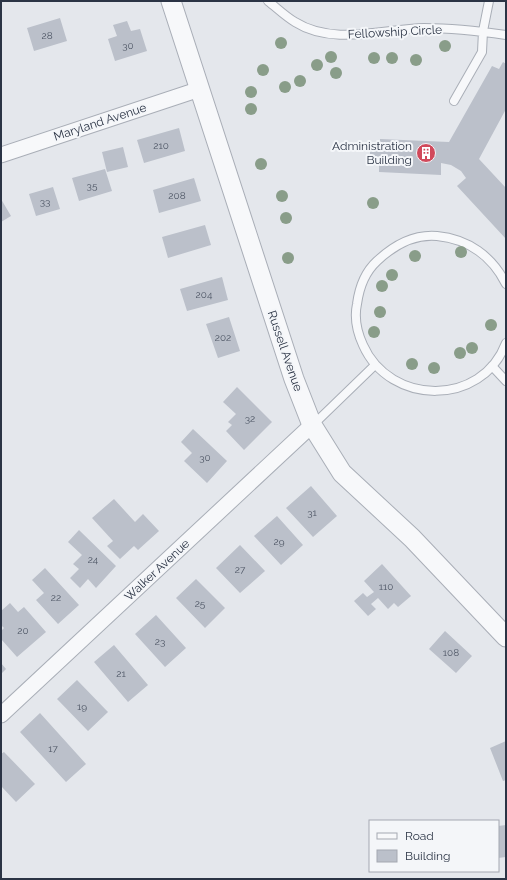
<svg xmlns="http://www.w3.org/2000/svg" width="507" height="880" font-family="Raleway,sans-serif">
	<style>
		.building { fill: #bbc0ca }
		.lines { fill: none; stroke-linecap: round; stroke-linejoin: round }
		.service-casing { stroke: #a9aeb7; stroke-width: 10 }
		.minor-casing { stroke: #a9aeb7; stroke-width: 17 }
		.tertiary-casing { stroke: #a9aeb7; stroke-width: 21 }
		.service { stroke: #f7f8fa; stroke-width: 8 }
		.minor { stroke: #f7f8fa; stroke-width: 15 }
		.tertiary { stroke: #f7f8fa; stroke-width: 19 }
		.tree { fill: #899d89 }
		.labels { text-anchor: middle; stroke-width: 4; stroke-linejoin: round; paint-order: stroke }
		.number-label { font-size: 10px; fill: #4f5766 }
		.street-label { font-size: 12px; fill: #2b3445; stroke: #f4f6f9 }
		.poi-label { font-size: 12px; fill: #2b3445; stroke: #f4f6f9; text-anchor: end }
	</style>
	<rect width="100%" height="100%" fill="#e4e7ec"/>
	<path class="building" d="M60 18 67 41 34 51 27 28Z
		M127 21 131 31 140 29 147 51 115 61 108 39 117 36 113 25Z
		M503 62 506 64V109L479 159 506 188V239L457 186 466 178 461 171 451 165 441 163V175L379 172V163H370V147L380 148V139L449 142 492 66 499 69Z
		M179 128 185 151 144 163 137 140Z
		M123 147 128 167 107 172 102 152Z
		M105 169 112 191 79 201 72 178Z
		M194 178 201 201 159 213 153 190Z
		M53 187 60 209 36 216 29 194Z
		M1 199 11 216 1 222Z
		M205 225 211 245 168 258 162 237Z
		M222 277 228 300 187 311 180 289Z
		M229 317 240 351 218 358 206 324Z
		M237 387 272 422 244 450 226 431 232 425 228 422 236 414 223 402Z
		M193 429 227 461 207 483 184 461 192 453 181 442Z
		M311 486 337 516 313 537 286 508Z
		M114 499 135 522 143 514 159 531 138 550 134 546 120 559 107 546 113 541 92 518Z
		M277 516 303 545 281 565 254 536Z
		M79 530 116 566 96 588 88 579 80 588 70 578 79 569 73 564 82 555 68 542Z
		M240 545 265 571 240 593 216 568Z
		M382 564 411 596 398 607 394 603 388 609 378 598 371 604 376 609 368 616 354 601 363 593 367 597 374 592 364 581Z
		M45 568 79 605 58 624 36 600 44 593 32 580Z
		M196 579 225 608 205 628 176 598Z
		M10 603 18 612 24 607 46 632 17 657 1 639V631L4 628 1 625V611Z
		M156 615 186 648 165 667 135 634Z
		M445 631 472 656 456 673 429 649Z
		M114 645 148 685 128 702 94 662Z
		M1 663 6 669 1 674Z
		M77 680 108 712 88 731 57 699Z
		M40 713 86 764 66 782 20 732Z
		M506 741V780L503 781 490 748Z
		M4 752 35 784 16 802 1 786V754Z
		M506 825V857L498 858V826Z"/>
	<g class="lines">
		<g class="service-casing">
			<path id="service" d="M268 1C277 8 285 16 295 22 333 46 383 29 424 28 451 28 479 31 506 35
				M454 101 482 52 483 31 489 1
				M506 284C492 256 468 239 437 236 414 234 393 246 377 261 365 272 359 289 357 304 354 318 357 332 363 345 390 406 482 407 506 343
				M492 366 506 381
				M313 425 375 365"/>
		</g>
		<g class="minor-casing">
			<path id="minor" d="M1 155 200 89
				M1 715 312 425"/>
		</g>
		<g class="tertiary-casing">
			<path id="tertiary" d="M171 1 294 379 312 425 342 473 412 538 506 637"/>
		</g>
		<use href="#service" class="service"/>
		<use href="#minor" class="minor"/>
		<use href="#tertiary" class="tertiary"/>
	</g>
	<g class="tree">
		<circle cx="281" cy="43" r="6"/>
		<circle cx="445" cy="46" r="6"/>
		<circle cx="331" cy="57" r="6"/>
		<circle cx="374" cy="58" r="6"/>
		<circle cx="392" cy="58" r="6"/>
		<circle cx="416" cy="60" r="6"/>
		<circle cx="317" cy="65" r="6"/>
		<circle cx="263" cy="70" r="6"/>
		<circle cx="336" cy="73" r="6"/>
		<circle cx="300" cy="81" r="6"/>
		<circle cx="285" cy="87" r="6"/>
		<circle cx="251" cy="92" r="6"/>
		<circle cx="251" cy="109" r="6"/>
		<circle cx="261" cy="164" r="6"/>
		<circle cx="282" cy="196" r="6"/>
		<circle cx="373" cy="203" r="6"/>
		<circle cx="286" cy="218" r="6"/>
		<circle cx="461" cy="252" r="6"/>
		<circle cx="415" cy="256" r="6"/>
		<circle cx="288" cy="258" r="6"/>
		<circle cx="392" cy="275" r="6"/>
		<circle cx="382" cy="286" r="6"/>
		<circle cx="380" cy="312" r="6"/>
		<circle cx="491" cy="325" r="6"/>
		<circle cx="374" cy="332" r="6"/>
		<circle cx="472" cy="348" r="6"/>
		<circle cx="460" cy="353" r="6"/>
		<circle cx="412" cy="364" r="6"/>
		<circle cx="434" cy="368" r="6"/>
	</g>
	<defs>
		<g id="building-disc" transform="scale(1)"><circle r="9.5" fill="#d1495b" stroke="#f4f6f9"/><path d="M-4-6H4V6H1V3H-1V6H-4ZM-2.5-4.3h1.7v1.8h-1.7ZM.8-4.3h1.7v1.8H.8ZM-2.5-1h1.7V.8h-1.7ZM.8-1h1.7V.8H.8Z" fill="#fff"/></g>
	</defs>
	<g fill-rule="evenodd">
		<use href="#building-disc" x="426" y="153"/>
	</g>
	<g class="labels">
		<g class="number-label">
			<text x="47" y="39">28</text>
			<text x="128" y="49">30</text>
			<text x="161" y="149">210</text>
			<text x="92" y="189">35</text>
			<text x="177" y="199">208</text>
			<text x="45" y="205">33</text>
			<text x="204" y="298">204</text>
			<text x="223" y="341">202</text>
			<text x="250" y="422">32</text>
			<text x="205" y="461">30</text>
			<text x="312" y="516">31</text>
			<text x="279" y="545">29</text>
			<text x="93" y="563">24</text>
			<text x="240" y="573">27</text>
			<text x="386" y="590">110</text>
			<text x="56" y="601">22</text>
			<text x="200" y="607">25</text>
			<text x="23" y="634">20</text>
			<text x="160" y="645">23</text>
			<text x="451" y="656">108</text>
			<text x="121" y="677">21</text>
			<text x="82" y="710">19</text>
			<text x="53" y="752">17</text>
		</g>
		<g class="street-label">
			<text transform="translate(395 32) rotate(-3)" y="4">Fellowship Circle</text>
			<text transform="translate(100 122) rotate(-18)" y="4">Maryland Avenue</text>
			<text transform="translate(285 351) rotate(71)" y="4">Russell Avenue</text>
			<text transform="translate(157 570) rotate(-43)" y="4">Walker Avenue</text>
		</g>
		<g class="poi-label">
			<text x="412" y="150">Administration<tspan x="412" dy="14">Building</tspan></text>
		</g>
	</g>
	<rect width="507" height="880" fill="none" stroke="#2b3445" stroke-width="4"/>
	<rect x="369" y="820" width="130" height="52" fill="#f4f6f9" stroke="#a4a8b1"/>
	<rect x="377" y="833" width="20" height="6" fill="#f7f8fa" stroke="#a4a8b1"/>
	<text x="405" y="840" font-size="12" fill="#2b3445">Road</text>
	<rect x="377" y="850" width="20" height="12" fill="#bbc0ca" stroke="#a4a8b1"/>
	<text x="405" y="860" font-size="12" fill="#2b3445">Building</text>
</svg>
